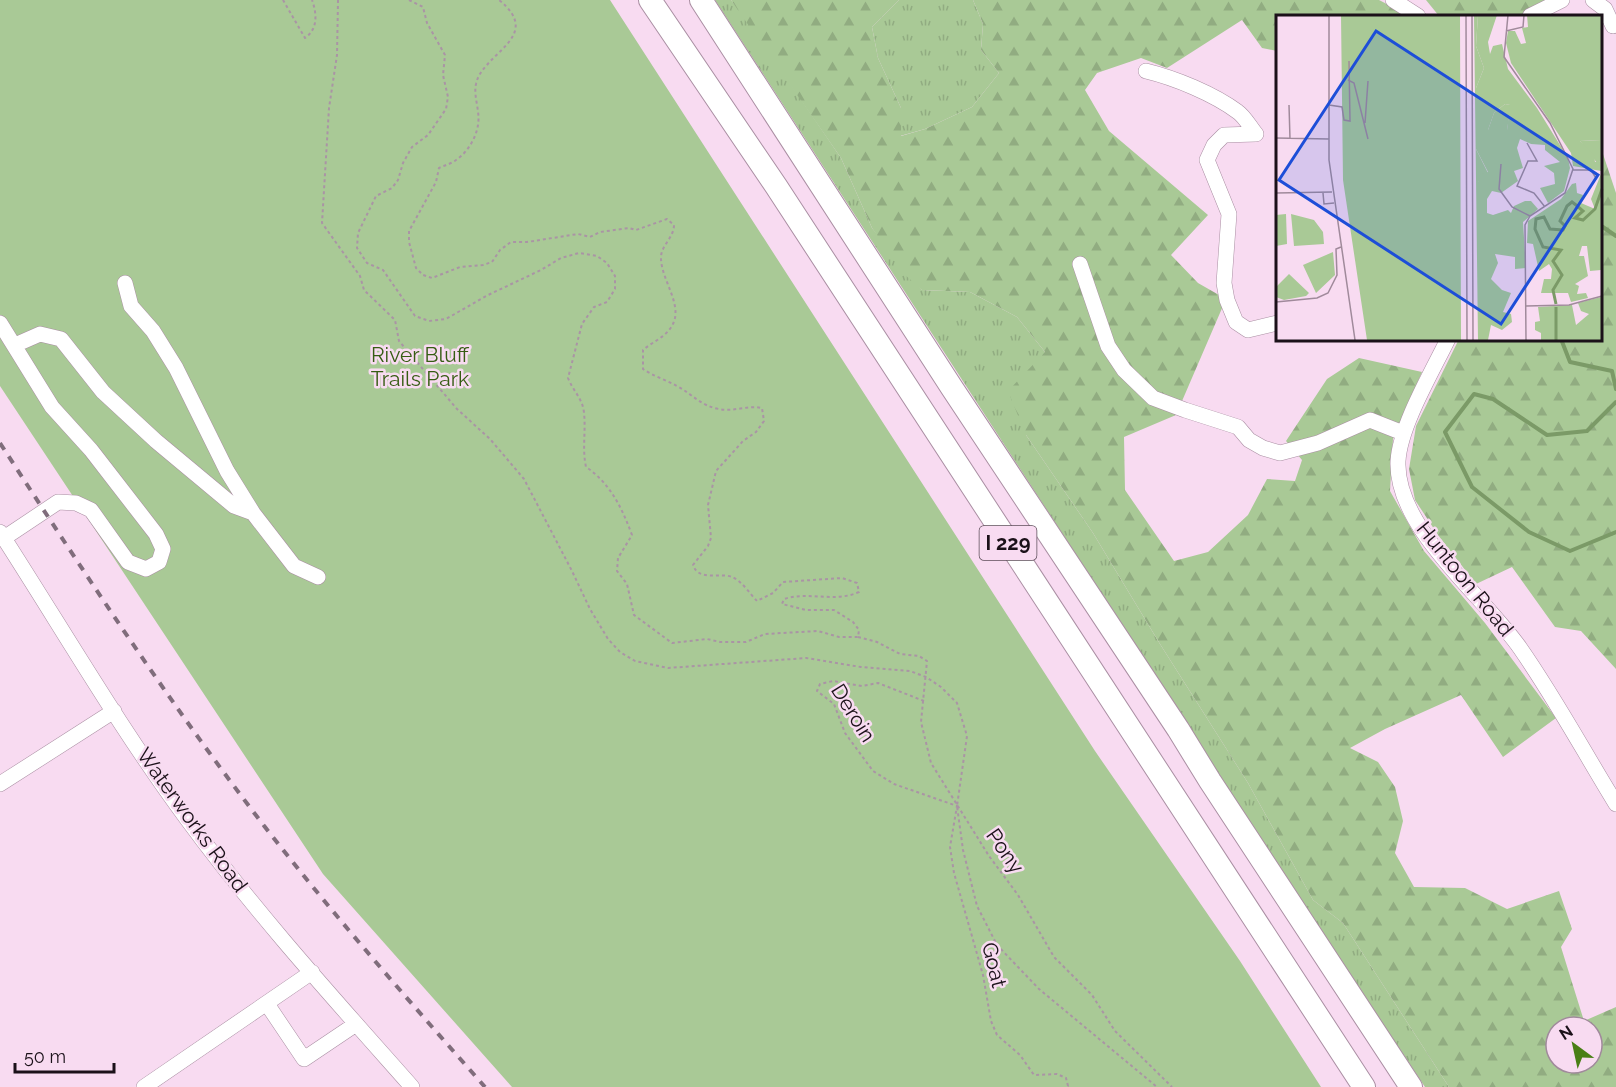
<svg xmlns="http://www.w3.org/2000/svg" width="1616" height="1087" font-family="Raleway,sans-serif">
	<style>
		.grass { fill: url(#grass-tufts) }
		.forest { fill: url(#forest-firs); fill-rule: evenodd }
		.green { fill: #a9c996 }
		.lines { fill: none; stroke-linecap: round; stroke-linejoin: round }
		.stream { stroke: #7b9a67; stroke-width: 4 }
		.minor-casing { stroke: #aa8fa3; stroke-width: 16 }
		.highway-casing { stroke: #aa8fa3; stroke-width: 24 }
		.path { stroke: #aa94a5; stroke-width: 2; stroke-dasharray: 3 3; stroke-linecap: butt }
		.minor { stroke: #fff; stroke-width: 15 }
		.highway { stroke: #fff; stroke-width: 22 }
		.rail { stroke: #806d7c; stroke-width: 4; stroke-dasharray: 8 8; stroke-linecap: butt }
		.labels { text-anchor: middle; stroke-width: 5; stroke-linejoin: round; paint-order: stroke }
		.shield { fill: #f8dbf1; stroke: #5d4e5a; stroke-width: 1.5 }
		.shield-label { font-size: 20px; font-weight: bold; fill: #1b1119 }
		.park-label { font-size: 21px; fill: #365d13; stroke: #f8dbf1 }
		.street-label { font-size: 21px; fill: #1b1119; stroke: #f8dbf1 }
		.inset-river { fill: none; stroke: #7b9a67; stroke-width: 3 }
		.inset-road { fill: none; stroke: #a08a9b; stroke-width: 1.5 }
		.view { fill: #1d4ed8; fill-opacity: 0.15; stroke: #1d4ed8; stroke-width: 3 }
		.inset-edge { fill: none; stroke: #1b1119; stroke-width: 3 }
	</style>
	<defs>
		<pattern id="grass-tufts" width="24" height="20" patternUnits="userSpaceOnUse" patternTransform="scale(1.5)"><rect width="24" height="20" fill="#a9c996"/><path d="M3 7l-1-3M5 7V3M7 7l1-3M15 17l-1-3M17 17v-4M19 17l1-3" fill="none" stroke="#91ac81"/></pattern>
		<pattern id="forest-firs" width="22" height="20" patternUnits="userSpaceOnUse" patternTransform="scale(1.5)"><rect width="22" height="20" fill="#a9c996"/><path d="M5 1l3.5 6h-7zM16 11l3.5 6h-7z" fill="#91ac81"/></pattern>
	</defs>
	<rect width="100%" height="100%" fill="#f8dbf1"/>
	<path class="grass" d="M715 0H731L746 19 841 158 872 228 922 290 970 292 1017 317 1045 352 1026 435 1093 533 1160 644 1248 783 1313 900 1343 923 1449 1087H1425L1324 936Z
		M899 0H973L983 24 981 50 999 73 972 107 925 129 900 136 901 108 878 58 872 27Z"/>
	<path class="forest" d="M731 0H899L872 27 878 58 901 108V136L925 129 972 107 999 73 981 50 983 24 973 0H1379L1410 16H1277V51L1262 48 1242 20 1167 68 1141 58 1097 73 1085 90 1109 131 1208 215 1171 255 1198 283 1226 299 1176 415 1124 437 1125 490 1174 561 1208 552 1248 515 1267 479 1295 481 1302 460 1286 441 1327 379 1359 358 1422 372 1393 439 1390 491 1424 551 1485 623 1556 718 1503 757 1461 695 1385 729 1350 748 1378 762 1395 787 1403 821 1395 853 1414 887 1465 888 1507 909 1559 891 1572 929 1561 947 1584 1021 1616 1007V1087H1449L1343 923 1313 900 1248 783 1160 644 1093 533 1026 435 1008 391 1045 352 1017 317 970 292 922 290 904 274 872 228 841 158ZM1556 1027H1592V1063H1556Z
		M1426 0H1547L1520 16H1439Z
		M1603 154 1616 193V669L1581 631 1555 627 1512 567 1476 584 1438 535 1415 500 1409 469 1416 426 1459 339H1600V155Z"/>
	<path class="green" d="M0 0H610L1095 751 1240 961 1321 1087H512L323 874 0 386Z"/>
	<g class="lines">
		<path class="stream" d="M1600 225 1616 236
			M1561 339 1570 362 1612 371 1616 389
			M1616 402 1587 431 1547 435 1493 399 1474 394 1445 432 1472 487 1529 532 1570 551 1616 532"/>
		<g class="minor-casing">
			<path id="minor" d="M1393 0 1418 16
				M1593 0 1605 9 1613 26
				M1530 16 1562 0
				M1146 71C1175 78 1214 94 1238 112 1245 117 1250 127 1256 134
				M1256 134 1224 135 1214 145 1207 160 1229 214 1224 283 1227 300 1236 322 1248 330 1277 323
				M1080 264 1108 346 1124 370 1153 398 1185 410 1238 427 1249 440 1263 448 1280 453 1318 443 1370 420 1403 433
				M125 283 131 306 153 331 176 368 227 471 253 513
				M0 323 52 407 91 450 156 534 163 549 159 562 146 569 128 562 91 510 76 503 58 502 4 538
				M1448 339C1432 372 1400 426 1398 461 1395 528 1484 596 1520 648 1555 698 1584 752 1616 804
				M15 345 40 334 61 339 103 392 156 441 234 506 253 513 294 566 318 577
				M0 532C62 628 119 727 187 819 256 913 335 1000 412 1087
				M0 784 114 711
				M267 1004 304 1059 356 1024
				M144 1087 312 972"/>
		</g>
		<g class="highway-casing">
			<path id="highway" d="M650 0 776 186 1364 1087
				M701 0 952 388 1178 729 1210 781 1411 1087"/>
		</g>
		<path class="path" d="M283 0 305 38C318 29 317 14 312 0
			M338 0 337 55 329 108 322 223 360 276 364 290 395 320 399 341 457 409 490 439 524 479 572 571 590 609 608 639 620 652 635 661 668 668 806 658 861 667 910 671 926 677 941 687 957 703 967 736 957 806 963 850 977 906 997 945 1039 989 1157 1087
			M409 0 423 7 427 23 445 55 443 75 448 97 446 109 428 135 412 147 403 163 398 180 392 188 376 196 358 233 357 248 367 263 383 270 415 316 429 321 446 319 486 296 541 270 561 258 579 253 597 256 607 263 615 276V289L607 302 594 307 582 324 568 378C573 391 583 399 584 413 586 431 582 449 586 467 610 483 622 508 632 535L618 558 617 571 627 584 634 615 672 643 707 639 720 642H746L765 634 818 631 839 637H858L859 630 853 622 834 610H806L782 604 784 599C808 591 835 603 859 592L857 583 842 578 783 582 773 593 757 601C750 594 742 581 732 577 720 572 699 582 693 565L708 546 711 538 708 505 716 471 743 441 756 432 764 421 762 408C748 405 733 412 719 409 701 406 692 394 677 386 666 380 653 376 643 369V350C651 343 663 338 669 330 687 309 662 283 661 259 660 246 674 238 674 225L667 219 636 230 629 228 600 232 590 237 578 234 527 242H511L500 250 492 262 483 265 460 267 432 278 423 275 416 268 409 242V231L436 182 439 168C445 165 451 164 456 160 471 150 481 129 478 112 477 102 474 93 476 84 482 53 545 37 499 0
			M858 637 877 642 900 654 919 656 927 661 921 722 931 763 989 856 1018 895 1054 957 1092 995 1115 1031 1172 1087
			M924 701 878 683 862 686 833 681 820 684 817 691 834 704 845 733 873 771 894 784 957 806 950 847 954 873 983 975 991 1021 997 1035 1020 1055 1034 1075 1057 1074 1066 1078 1068 1086 1066 1087"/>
		<use href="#minor" class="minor"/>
		<use href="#highway" class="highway"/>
		<path class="rail" d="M0 443C85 574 170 704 265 827 335 917 410 1002 485 1087"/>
	</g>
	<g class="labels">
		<rect class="shield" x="979.5" y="526" width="57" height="34" rx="4.5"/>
		<g class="shield-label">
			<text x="1008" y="550">I 229</text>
		</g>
		<g class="park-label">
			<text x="420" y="362">River Bluff<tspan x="420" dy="24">Trails Park</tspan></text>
		</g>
		<g class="street-label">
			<text transform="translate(1465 579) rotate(51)" y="7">Huntoon Road</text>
			<text transform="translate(853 713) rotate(58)" y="7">Deroin</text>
			<text transform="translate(192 820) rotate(54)" y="7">Waterworks Road</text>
			<text transform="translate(1005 851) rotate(55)" y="7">Pony</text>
			<text transform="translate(994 965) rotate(76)" y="7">Goat</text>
		</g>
	</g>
	<g transform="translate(1276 15)">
		<rect width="326" height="326" fill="#f8dbf1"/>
		<path d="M198 0H202L200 31 208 53 200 73V134L212 158 202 167V325ZM229 89 235 90 231 115H212L218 98ZM325 125V146L321 148 304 126Z" fill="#a9c996"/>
		<path d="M202 0H221L212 27 214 39 217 31 226 29 232 54 261 93 292 143 294 153 288 176 272 188 264 173 279 169 278 158 268 151 284 147 269 135V130L255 129 244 124 241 133 247 153 238 156 242 166 225 178 216 176 211 184V198L217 200 232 195 235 198 238 191 249 186H255L262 194 247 207 250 253 239 254V242L219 239 222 248 215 264 226 275 235 278 227 297 235 299 236 307 226 315 215 310 212 325H202V167L204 160 212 157 200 134V73L208 53 200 31ZM229 89 234 90 231 115H212L218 98ZM251 0H325V125L304 126 318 140 319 147 325 146V156L297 151 295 138 235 48 230 28 232 16H239L245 29 250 28 246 13 252 12ZM325 159V255L314 256 311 231H306L303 241H308L312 261 299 269 303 271 301 279 310 278 312 283 295 287 292 278H265L268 264H275L276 254 273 249 263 256 257 229 251 228 252 206 285 184 296 169 300 168 301 178 307 180 305 188 319 194 315 184ZM325 282V325H265V318L259 315V307L264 306 262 292 296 290 300 310 313 299 305 296 302 288Z" fill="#a9c996" fill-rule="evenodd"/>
		<path d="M65 0H184L185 325H91L67 165ZM10 199 11 229 0 231V200ZM15 199 38 205 47 217 48 229 18 231ZM57 237 59 260 40 278 27 250ZM13 259 33 278 30 281 8 285 0 282V272Z" fill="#a9c996"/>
		<path class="inset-river" d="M280 289 277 275 286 260 277 246 285 235 267 232 259 214 260 204 268 202 274 214 287 215 289 211 284 206 291 191 296 187 300 190 307 196 299 203 307 205 319 194 326 174M280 325V292"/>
		<path class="inset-road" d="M53 0V145L79 325M190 0 191 325M196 0 197 325M232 0 228 42 274 108 297 154 289 178 254 201 249 210 250 325M230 16 247 12 248 0M72 65 78 68 92 124M13 90 14 124M53 90 66 92 68 105 74 106 73 46M89 108 92 66M0 123 53 124M251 128 261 146H252L241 171 258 178 269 192M225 149 223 174 236 192 254 201M297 155H315L320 163M0 178 56 177M47 178 48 189 58 188M0 287 41 283 52 278 61 260 60 234 65 232M250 291 293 290 326 281"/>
		<path class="view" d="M100 16 322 160 225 309 3 165Z"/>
		<rect width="326" height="326" class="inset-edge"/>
	</g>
	<g transform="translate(1574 1045) rotate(327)"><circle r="28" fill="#f8dbf1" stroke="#a08a9b" stroke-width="1.5"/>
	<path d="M0-4.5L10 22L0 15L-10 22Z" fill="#497f15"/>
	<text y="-9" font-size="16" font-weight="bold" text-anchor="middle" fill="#1b1119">N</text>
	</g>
	<path d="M15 1063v9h99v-9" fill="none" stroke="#1b1119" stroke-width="3"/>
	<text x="24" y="1063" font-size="18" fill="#1b1119" stroke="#f8dbf1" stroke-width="4.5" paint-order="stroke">50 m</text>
</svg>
